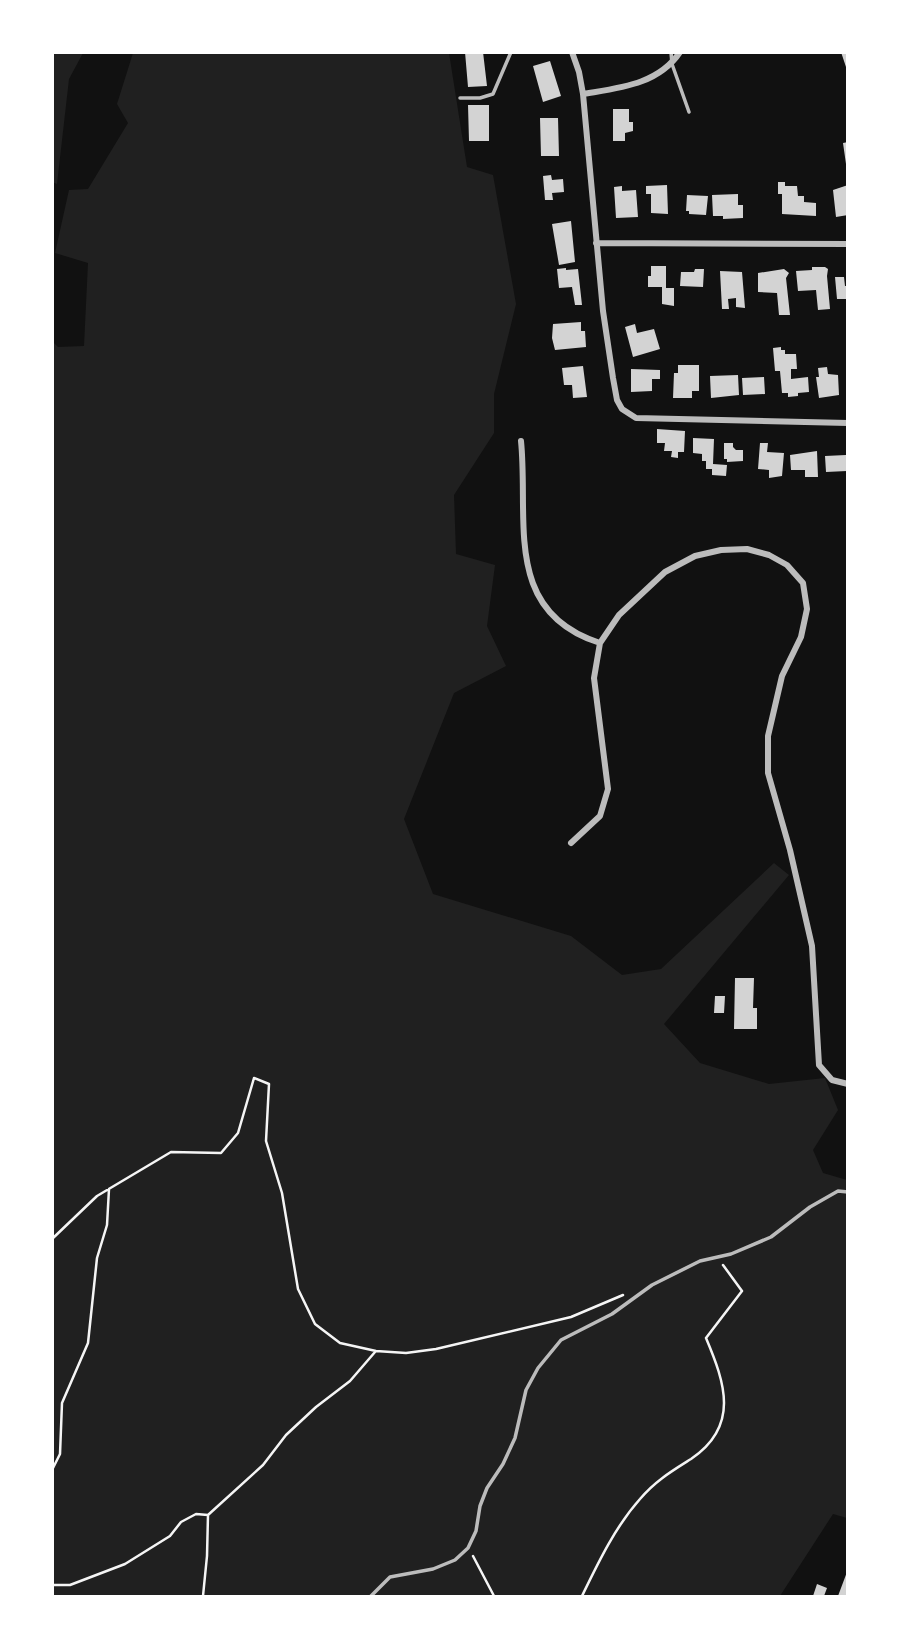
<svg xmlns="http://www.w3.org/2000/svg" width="900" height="1649" font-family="'Libre Baskerville',serif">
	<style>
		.green { fill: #202020 }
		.building { fill: #d3d3d3 }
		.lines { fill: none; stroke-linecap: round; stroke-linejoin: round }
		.path { stroke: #f5f5f5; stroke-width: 2.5 }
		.service { stroke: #bcbcbc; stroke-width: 3.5 }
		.minor { stroke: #bcbcbc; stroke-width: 6 }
	</style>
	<rect width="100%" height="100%" fill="#111"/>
	<path class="green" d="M52 53H83L69 79 57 184 52 182Z
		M133 53H449L467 167 493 175 516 304 494 394V433L454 495 456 554 495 565 487 626 506 666 454 693 404 819 433 894 571 936 622 975 661 969 774 863 789 875 664 1024 700 1063 769 1084 825 1078 838 1110 813 1150 823 1173 847 1180V1518L833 1514 780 1596H53L52 341 58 347 84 346 88 263 55 253 69 190 88 189 128 123 117 104Z"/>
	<path class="building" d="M465 52H483L487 86 468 87Z
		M841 52H848V70H847Z
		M550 61 561 96 543 102 533 66Z
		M468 105H489V141H469Z
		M613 109H629V122H633V131L625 133V141H613Z
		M540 118H558L559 156H541Z
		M848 142V164H846L843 143Z
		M551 175 552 180 563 179 564 192 552 193 553 200H545L543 176Z
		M778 182H785V186H797L798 196H804V202L816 203V216L782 214V194H778Z
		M667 185 668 214 651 213V194H646V186Z
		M848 185V215L836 217 833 190Z
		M622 186V191L636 190 638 217 616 218 614 187Z
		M738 194V205H743V218L723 219V216H713L712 195Z
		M687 195 708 196 706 215 689 214V211H686Z
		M571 221 575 262 559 265 552 224Z
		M651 266H666V288H674V306L662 304V287H648V276H651Z
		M812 267H825L828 269 827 276 830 309 818 310 816 290 798 291 796 271 812 270Z
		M566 268V270L578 269 582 305H575L572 287 559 288 557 269Z
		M695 269H704L703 287 680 286 681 272H694Z
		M784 269 789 273 786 278 790 315H779L777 293 758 292V273Z
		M720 271 742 272 745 308 736 307V298L728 299 729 309H722Z
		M835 277H844L845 286H848V299H837Z
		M581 322V331H585L586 347 555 350 552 338 553 324Z
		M635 324 637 333 654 329 660 349 633 357 625 327Z
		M781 347V350H785V354H796L797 369H791V379L808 377 809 392 798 393V396L788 397V393H782L780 371H775L773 348Z
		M678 365H699V391H692V398H673L674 373H678Z
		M583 366 587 397 573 398 572 385H564L562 368Z
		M827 367 828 374 838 375 839 395 819 398 816 377H819L818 368Z
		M631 369 660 370V379H652V391L631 392Z
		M738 375 739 395 711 398 710 376Z
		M764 377 765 394 743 395 742 378Z
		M657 429 685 431 684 452H678V458L671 457 672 451H664L665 443H657Z
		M693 438 714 439 713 464 727 465 726 476 712 475V469H706V461H702V454L693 453Z
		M724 443H733V447L736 450H743V461L727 462V459H724Z
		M760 443H768L767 452 784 453 782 476 769 478V470L758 469Z
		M817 451 818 477H805V470H791L790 455Z
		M846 455 847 471 826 472 825 456Z
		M735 978H754L753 1008H757V1029H734Z
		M715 996H725L724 1013H714Z
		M847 1572 848 1596H838Z
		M817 1584 827 1588 824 1596H813Z"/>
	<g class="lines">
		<path class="path" d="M52 1239 97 1196 171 1152 221 1153 238 1133 254 1078 269 1084 266 1141 282 1193 298 1289 315 1324 340 1343 376 1351 406 1353 436 1349 571 1317 623 1295
			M52 1470 60 1454 62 1403 88 1343 97 1258 107 1225 109 1189
			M208 1515 263 1465 286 1435 316 1407 350 1381 375 1352
			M473 1556 494 1596
			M52 1585H70L125 1564 170 1536 181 1522 196 1514 208 1515 207 1556 203 1596
			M582 1596C598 1563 615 1527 640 1499 655 1481 672 1471 691 1459 740 1426 725 1383 706 1338L742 1291 723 1265"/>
		<path class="service" d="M671 52 672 64 689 112
			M460 98H480L493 94 511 52
			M371 1596 390 1577 433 1569 455 1560 468 1548 476 1531 480 1506 487 1488 503 1464 515 1438 526 1390 538 1368 561 1340 612 1314 652 1285 700 1261 731 1254 771 1237 810 1207 838 1191 848 1192"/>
		<path class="minor" d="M572 52 579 72 583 94 603 311 613 378 617 400 622 409 636 418 848 423
			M583 94C618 88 658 85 680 52
			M596 243 848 244
			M521 441C529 520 502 612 600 643
			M571 843 600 816 608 789 594 678 600 643 619 615 665 572 695 556 721 550 747 549 769 555 787 565 803 583 807 609 801 637 782 676 768 736V773L790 850 812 946 819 1065 832 1080 848 1084"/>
	</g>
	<rect width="900" height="1649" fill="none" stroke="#ffffff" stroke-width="108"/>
</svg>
